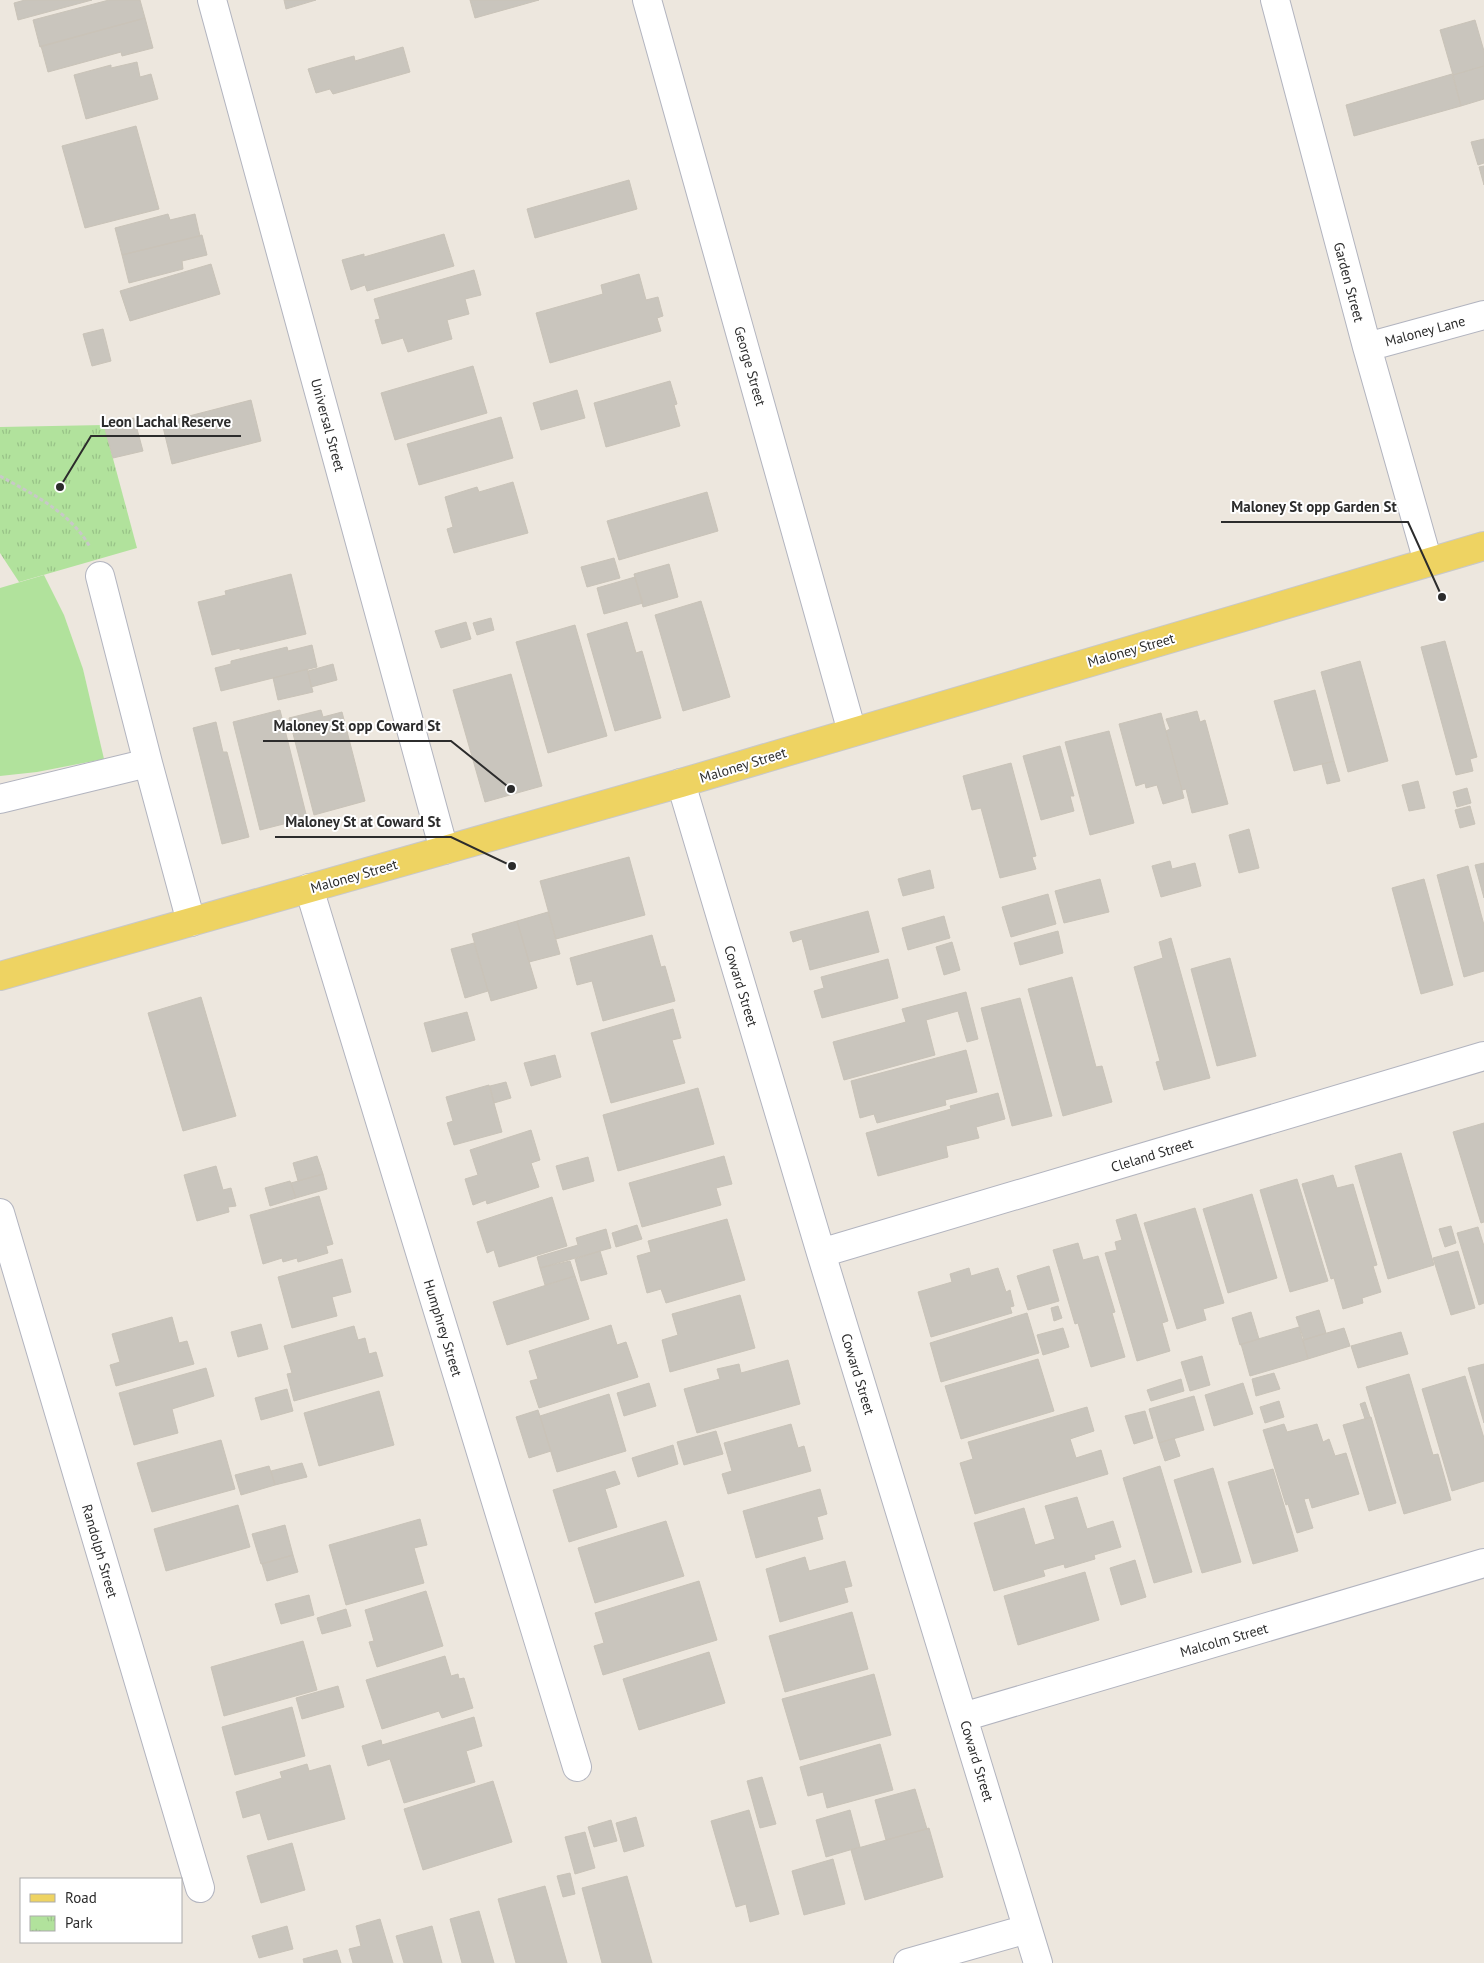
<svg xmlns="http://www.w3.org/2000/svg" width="1484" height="1963" font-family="'PT Sans',sans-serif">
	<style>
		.grass { fill: #b1e29c }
		.park { fill: url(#park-tufts) }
		.building { fill: #c9c5bd; stroke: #c9c3b8 }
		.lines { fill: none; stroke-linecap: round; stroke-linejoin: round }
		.minor-casing { stroke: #b2b4bf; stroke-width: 30 }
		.major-casing { stroke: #c8c8c8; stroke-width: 30 }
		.path { stroke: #c8c8c8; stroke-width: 3; stroke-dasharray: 4 2.5; stroke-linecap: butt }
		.minor { stroke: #fff; stroke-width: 28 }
		.major { stroke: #eed362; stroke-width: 28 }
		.labels { text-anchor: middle; stroke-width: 4; stroke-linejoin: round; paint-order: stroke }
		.street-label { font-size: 14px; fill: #2c2c2c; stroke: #fff }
		.leader { fill: none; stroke: #2c2c2c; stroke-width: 2 }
		.callout-dot { fill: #2c2c2c; stroke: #fff; stroke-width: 2 }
		.callout-label { font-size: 15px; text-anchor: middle; font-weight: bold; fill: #2c2c2c; stroke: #fff; stroke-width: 4; stroke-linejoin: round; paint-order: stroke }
	</style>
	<defs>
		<pattern id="park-tufts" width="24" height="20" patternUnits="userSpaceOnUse" patternTransform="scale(1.25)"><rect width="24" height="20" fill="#b1e29c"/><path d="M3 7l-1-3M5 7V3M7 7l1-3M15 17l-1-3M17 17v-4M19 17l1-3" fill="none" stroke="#98c287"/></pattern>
	</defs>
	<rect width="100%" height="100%" fill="#ede7de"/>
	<path class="grass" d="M44 575 64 615 83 669 104 759 37 772 0 776V588Z"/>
	<path class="park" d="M104 425 137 548 19 582 0 553V427Z"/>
	<path class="building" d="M25 0H92L18 20 14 3Z
		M109 0H140L145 18 40 47 33 20Z
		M284 0H316L286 9Z
		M470 0H539L475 18Z
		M145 18 153 48 122 56 121 52 48 72 41 46Z
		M1475 20 1484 51V66L1453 75 1440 30Z
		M403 47 410 72 333 94 330 89 316 93 308 69 354 56 355 61Z
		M137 62 140 77 151 74 158 99 86 119 74 75 111 65V68Z
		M1484 66V99L1461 106 1453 75Z
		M1452 74 1461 106 1354 136 1346 105Z
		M136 126 159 209 85 228 62 146Z
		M1484 139V163L1478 165 1471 142Z
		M1484 166V185L1479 167Z
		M629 180 637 209 535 238 527 209Z
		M168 214 170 220 195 214 200 236 122 255 115 228Z
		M444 234 454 266 367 291 365 285 351 290 342 260 364 254V257Z
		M202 235 207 255 182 261 183 269 129 283 122 255Z
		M211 264 220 294 130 321 120 291Z
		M474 270 481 295 465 299 469 314 447 320 452 339 408 352 403 338 382 344 375 320 380 319 374 299Z
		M639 274 646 300 658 297 663 316 657 318 661 331 550 363 536 313 603 294 601 285Z
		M103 329 111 361 92 366 83 334Z
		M473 366 487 413 395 440 381 393Z
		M670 381 677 404 674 405 680 426 606 447 594 403Z
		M577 390 585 418 541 430 533 403Z
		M251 400 261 441 172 464 162 423Z
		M501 417 513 458 419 485 407 444Z
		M134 418 143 451 113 458 104 425Z
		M513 482 528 533 454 553 447 529 453 527 445 497 477 487 479 492Z
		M707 492 718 531 619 560 607 521Z
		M614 558 620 578 587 587 581 567Z
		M669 564 678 597 643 607 634 574Z
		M291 574 306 634 240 650V648L212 655 198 602 226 595 225 591Z
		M635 577 643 603 604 614 597 588Z
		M701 601 730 697 683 711 655 615Z
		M491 618 494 630 477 635 473 623Z
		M466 622 471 639 441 648 435 631Z
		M627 622 636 653 642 651 661 718 615 731 587 634Z
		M575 625 607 736 548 753 516 642Z
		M1445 641 1477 757 1470 759 1473 771 1456 775 1421 647Z
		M312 645 317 667 221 691 215 668 231 664V661L287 647 288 651Z
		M1360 661 1388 761 1348 772 1321 672Z
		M333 664 337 680 311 687 308 671Z
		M307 669 313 692 278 700 273 678Z
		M511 674 542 786 485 802 453 690Z
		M1315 690 1334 761 1294 771 1274 701Z
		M280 710 307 818 260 830 233 722Z
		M321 710 323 717 342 712 365 801 314 815 289 718Z
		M1197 711 1200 722 1205 720 1228 804 1192 813 1186 789 1182 790 1166 731 1170 729 1166 719Z
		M1161 713 1184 798 1163 804 1157 785 1146 788 1145 783 1136 786 1119 724Z
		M216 722 223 752H227L249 837 222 844 193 728Z
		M1109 731 1134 823 1090 835 1065 742Z
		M1060 746 1074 796H1070L1074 811 1041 820 1023 756Z
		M1334 761 1340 781 1327 784 1322 764Z
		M1011 763 1036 856 1032 857 1036 869 1000 878 981 808 972 810 963 776Z
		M1418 781 1425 808 1409 811 1402 785Z
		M1467 788 1471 803 1457 807 1453 792Z
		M1470 806 1475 824 1460 828 1455 810Z
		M1249 829 1259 868 1239 873 1229 835Z
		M629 857 645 915 556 939 540 881Z
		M1170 861 1172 869 1195 863 1201 886 1161 897 1152 866Z
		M1484 863V898L1475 865Z
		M1468 866 1484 925V971L1464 977 1437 875Z
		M930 870 934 888 903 896 898 879Z
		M1100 879 1109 912 1064 923 1055 891Z
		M1424 879 1453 985 1421 994 1392 888Z
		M1048 894 1056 924 1011 937 1002 907Z
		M868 911 879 952 810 970 802 939 793 942 790 932Z
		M548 912 560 954 529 962 517 921Z
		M944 916 950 938 908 950 902 928Z
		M517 921 537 988 491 1001 472 934Z
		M1058 931 1063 953 1020 965 1014 943Z
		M652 935 661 967 665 966 675 1001 603 1021 592 981 577 985 570 958Z
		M1171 938 1210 1078 1164 1090 1156 1062 1160 1061 1134 967 1163 958 1159 942Z
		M952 942 960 970 944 975 936 947Z
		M474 943 488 991 465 998 451 949Z
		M1230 958 1256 1056 1217 1066 1191 969Z
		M888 959 898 998 822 1018 814 991 824 988 821 977Z
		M1072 977 1096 1067 1102 1066 1112 1102 1063 1116 1028 989Z
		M966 992 978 1039 967 1042 958 1011 926 1020 935 1055 844 1080 833 1042 906 1022 902 1009Z
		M201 997 236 1116 183 1131 148 1013Z
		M1020 998 1052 1116 1012 1126 981 1008Z
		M673 1009 681 1038 672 1040 685 1083 611 1103 591 1033Z
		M467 1012 475 1040 432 1052 424 1023Z
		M966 1050 977 1092 945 1100 946 1105 877 1123 874 1114 860 1118 851 1081Z
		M555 1055 561 1077 531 1086 524 1063Z
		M506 1082 511 1098 494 1103 490 1086Z
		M489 1085 502 1132 454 1145 447 1123 453 1121 446 1097Z
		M698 1088 714 1144 618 1171 603 1115Z
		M998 1093 1005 1119 976 1127 979 1138 946 1146 948 1157 878 1176 866 1133 951 1109 950 1106Z
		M1484 1123V1222L1481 1223 1453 1132Z
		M531 1130 540 1160 531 1163 539 1187 487 1204 486 1200 473 1205 465 1179 478 1175 470 1150Z
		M1401 1153 1434 1265 1388 1279 1355 1166Z
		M317 1156 323 1174 298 1181 293 1163Z
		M724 1156 732 1184 716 1188 721 1205 642 1227 629 1183Z
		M588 1157 594 1181 563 1190 556 1166Z
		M216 1166 223 1190 231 1188 236 1206 228 1207 229 1212 197 1221 184 1175Z
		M323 1174 327 1189 296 1198 291 1183Z
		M1333 1175 1337 1188 1353 1184 1377 1265 1373 1266 1381 1292 1362 1298 1363 1303 1343 1309 1334 1278 1331 1279 1302 1184Z
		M1297 1179 1328 1281 1290 1292 1260 1190Z
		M290 1181 296 1198 270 1206 265 1188Z
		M1252 1194 1277 1278 1228 1293 1203 1209Z
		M319 1196 333 1244 326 1246 328 1253 298 1262 297 1258 283 1262 282 1258 263 1264 250 1215Z
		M552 1197 567 1246 499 1267 494 1250 487 1253 477 1222Z
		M1195 1208 1224 1303 1203 1309 1206 1320 1177 1329 1144 1223Z
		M1136 1214 1168 1321 1162 1323 1170 1351 1137 1361 1105 1253 1117 1250 1115 1242 1122 1240 1116 1220Z
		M727 1219 745 1280 666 1303 661 1289 647 1293 637 1256 651 1252 648 1241Z
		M637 1225 642 1239 616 1247 612 1233Z
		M1451 1226 1456 1243 1445 1247 1439 1229Z
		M1478 1227 1484 1246V1303L1479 1305 1457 1233Z
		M606 1229 611 1248 540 1268 537 1257 578 1245 576 1238Z
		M1078 1243 1083 1260 1098 1256 1115 1312 1112 1313 1125 1357 1091 1367 1078 1323 1075 1324 1053 1250Z
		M600 1251 607 1274 581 1281 575 1259Z
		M1458 1251 1475 1308 1451 1315 1433 1258Z
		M342 1259 351 1292 332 1297 337 1316 292 1328 278 1277Z
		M570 1261 575 1276 545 1285 540 1268Z
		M1049 1266 1059 1301 1028 1310 1017 1276Z
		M969 1268 971 1276 998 1268 1006 1292 1010 1290 1014 1306 1010 1307 1012 1313 931 1337 918 1292 952 1282 950 1274Z
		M575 1276 589 1319 507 1345 493 1302Z
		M740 1295 755 1348 670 1372 662 1340 678 1335 672 1314Z
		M1058 1306 1062 1318 1054 1321 1051 1308Z
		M1319 1310 1326 1333 1304 1340 1296 1317Z
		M1251 1312 1259 1339 1240 1345 1232 1318Z
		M1027 1313 1039 1353 941 1382 930 1343Z
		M172 1317 179 1343 187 1341 194 1364 116 1386 110 1365 120 1362 112 1334Z
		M261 1324 268 1349 238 1357 231 1332Z
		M611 1325 617 1345 626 1342 638 1377 539 1408 530 1381 538 1379 529 1351Z
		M354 1326 358 1340 365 1338 369 1354 376 1352 383 1376 294 1401 287 1374 292 1373 284 1346Z
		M1299 1327 1308 1359 1250 1376 1241 1344Z
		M1063 1328 1069 1347 1043 1355 1037 1335Z
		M1344 1328 1350 1346 1308 1359 1303 1340Z
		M1401 1332 1408 1354 1358 1368 1351 1346Z
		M1202 1356 1210 1385 1190 1391 1181 1362Z
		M1038 1359 1054 1411 961 1439 945 1386Z
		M788 1360 800 1404 697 1433 684 1389 720 1379 717 1369 739 1364 741 1373Z
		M1484 1364V1423L1468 1368Z
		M206 1368 214 1396 172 1409 178 1433 134 1445 119 1393Z
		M1274 1373 1280 1389 1256 1396 1252 1379Z
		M1409 1374 1433 1455 1438 1454 1451 1500 1404 1514 1366 1387Z
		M1465 1376 1484 1438V1481L1452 1491 1422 1389Z
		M1181 1379 1184 1391 1151 1401 1147 1390Z
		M649 1383 656 1406 624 1416 617 1393Z
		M1243 1383 1253 1414 1214 1426 1205 1395Z
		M287 1389 293 1411 261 1420 255 1398Z
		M379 1391 394 1445 319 1466 304 1413Z
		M609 1394 626 1451 557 1472 540 1416Z
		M1194 1396 1204 1430 1159 1443 1149 1409Z
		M1279 1401 1284 1417 1265 1423 1260 1407Z
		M1365 1402 1370 1417 1365 1419 1360 1404Z
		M1087 1407 1094 1431 1070 1439 1076 1458 1101 1450 1108 1474 975 1514 960 1463 973 1459 968 1442Z
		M538 1410 551 1451 529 1458 516 1417Z
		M1145 1411 1153 1438 1134 1444 1125 1416Z
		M1371 1417 1396 1503 1369 1511 1343 1425Z
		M791 1424 798 1448 804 1446 811 1471 728 1494 722 1474 732 1471 724 1443Z
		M1284 1424 1287 1432 1317 1424 1323 1442 1329 1439 1335 1456 1346 1453 1359 1494 1312 1508 1309 1498 1304 1499 1313 1528 1297 1533 1288 1504 1286 1505 1263 1430Z
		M716 1431 723 1454 684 1465 677 1442Z
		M1174 1438 1180 1456 1165 1461 1159 1443Z
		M221 1440 235 1489 152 1512 137 1463Z
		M673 1445 678 1464 638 1477 632 1458Z
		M302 1463 307 1477 275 1485 271 1471Z
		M269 1466 275 1485 241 1495 235 1475Z
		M1160 1466 1192 1572 1154 1583 1123 1478Z
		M1213 1468 1241 1562 1202 1573 1174 1480Z
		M1273 1469 1298 1551 1253 1564 1228 1482Z
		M615 1471 620 1484 605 1489 617 1527 569 1542 553 1490Z
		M820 1489 827 1514 817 1517 823 1539 756 1558 743 1511Z
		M1077 1497 1087 1529 1113 1521 1121 1547 1094 1555 1095 1559 1065 1568 1064 1564 1043 1570 1045 1576 994 1591 974 1523 1024 1508 1035 1545 1055 1539 1045 1506Z
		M238 1505 250 1547 166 1571 154 1529Z
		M420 1519 427 1545 414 1548 424 1583 346 1605 329 1545Z
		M666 1521 684 1576 595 1603 578 1548Z
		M285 1525 293 1555 261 1564 252 1534Z
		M293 1555 298 1572 267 1581 262 1564Z
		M805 1557 809 1571 845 1561 852 1586 844 1588 848 1602 780 1622 766 1569Z
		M1135 1560 1146 1597 1121 1605 1110 1568Z
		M1085 1572 1099 1620 1018 1645 1004 1596Z
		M699 1581 717 1640 603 1675 594 1646 604 1643 595 1613Z
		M426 1591 443 1646 377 1667 369 1642 374 1641 365 1610Z
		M309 1595 314 1615 281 1624 275 1604Z
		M346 1609 351 1626 322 1634 317 1618Z
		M852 1612 868 1669 785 1692 769 1636Z
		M303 1641 317 1690 224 1716 211 1667Z
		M709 1652 725 1703 639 1730 623 1679Z
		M445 1656 451 1676 458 1674 459 1679 464 1678 473 1708 442 1718 439 1711 382 1729 366 1680Z
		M874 1674 891 1735 800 1760 782 1699Z
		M338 1686 344 1707 302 1719 296 1698Z
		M292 1707 305 1756 235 1775 222 1727Z
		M474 1717 482 1746 466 1751 475 1782 404 1803 390 1759 368 1766 362 1746 381 1740 382 1745Z
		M880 1744 893 1790 827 1808 823 1792 808 1796 800 1767Z
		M307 1764 309 1771 330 1765 345 1819 268 1840 260 1813 243 1818 236 1792 282 1778 280 1772Z
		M762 1777 776 1824 760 1828 747 1781Z
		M493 1781 512 1842 423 1870 404 1809Z
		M915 1789 927 1829 886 1840 875 1800Z
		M749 1810 779 1914 750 1922 746 1904 736 1907 711 1821Z
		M850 1810 860 1847 826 1857 816 1820Z
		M636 1817 644 1846 624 1852 616 1823Z
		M611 1820 617 1841 594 1847 588 1827Z
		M929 1828 943 1877 865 1900 851 1850Z
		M585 1832 595 1868 575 1874 565 1837Z
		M292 1843 305 1890 261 1903 247 1856Z
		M833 1859 845 1904 804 1915 792 1871Z
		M570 1873 575 1894 563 1897 557 1876Z
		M627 1876 652 1963H602L582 1888Z
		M545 1886 567 1963H516L498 1899Z
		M479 1911 494 1963H462L450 1919Z
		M380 1919 393 1963H353L349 1949 361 1946 356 1926Z
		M287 1926 293 1949 259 1958 252 1936Z
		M432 1926 442 1963H404L396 1936Z
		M337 1950 341 1963H304L303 1959Z"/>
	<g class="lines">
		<g class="minor-casing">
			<path id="minor" d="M212 0 444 850
				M647 0 852 732
				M1275 0 1367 347 1428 562
				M1367 347 1484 315
				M100 576 148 763 191 922
				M681 783 821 1253 1038 1963
				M0 799 148 763
				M309 888 577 1767
				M0 1213 200 1888
				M821 1253 1484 1056
				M963 1717 1484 1563
				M908 1963 1027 1929"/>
		</g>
		<g class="major-casing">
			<path id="major" d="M0 976 681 783 1484 546"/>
		</g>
		<path class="path" d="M0 476C34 495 70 512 90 547"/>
		<use href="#minor" class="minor"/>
		<use href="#major" class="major"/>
	</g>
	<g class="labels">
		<g class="street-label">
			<text transform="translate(1349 282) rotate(75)" y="5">Garden Street</text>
			<text transform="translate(1425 331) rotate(-15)" y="5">Maloney Lane</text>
			<text transform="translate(750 366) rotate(74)" y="5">George Street</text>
			<text transform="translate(328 425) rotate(75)" y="5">Universal Street</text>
			<text transform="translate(1131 650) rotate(-16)" y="5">Maloney Street</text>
			<text transform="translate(743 765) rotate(-17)" y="5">Maloney Street</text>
			<text transform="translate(354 876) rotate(-16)" y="5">Maloney Street</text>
			<text transform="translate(741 986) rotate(73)" y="5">Coward Street</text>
			<text transform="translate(1152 1155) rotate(-17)" y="5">Cleland Street</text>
			<text transform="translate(443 1328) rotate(73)" y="5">Humphrey Street</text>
			<text transform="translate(858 1374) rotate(73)" y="5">Coward Street</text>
			<text transform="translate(100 1551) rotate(74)" y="5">Randolph Street</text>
			<text transform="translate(1224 1640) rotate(-16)" y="5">Malcolm Street</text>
			<text transform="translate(977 1761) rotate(73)" y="5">Coward Street</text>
		</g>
	</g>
	<path class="leader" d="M60 487L91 436H241M1442 597L1408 522H1221M511 789L451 741H263M512 866L451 837H275"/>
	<g class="callout-dot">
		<circle cx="60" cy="487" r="5"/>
		<circle cx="1442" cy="597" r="5"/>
		<circle cx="511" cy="789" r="5"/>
		<circle cx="512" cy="866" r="5"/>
	</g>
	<g class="callout-label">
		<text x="166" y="427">Leon Lachal Reserve</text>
		<text x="1314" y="512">Maloney St opp Garden St</text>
		<text x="357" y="731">Maloney St opp Coward St</text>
		<text x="363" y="827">Maloney St at Coward St</text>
	</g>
	<rect x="20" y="1878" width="162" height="65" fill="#ffffff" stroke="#ababab"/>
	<rect x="30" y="1894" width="25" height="8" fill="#eed362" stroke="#ababab"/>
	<text x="65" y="1903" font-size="15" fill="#2c2c2c">Road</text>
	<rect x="30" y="1916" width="25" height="15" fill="url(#park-tufts)" stroke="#ababab"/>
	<text x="65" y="1928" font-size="15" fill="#2c2c2c">Park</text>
</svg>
